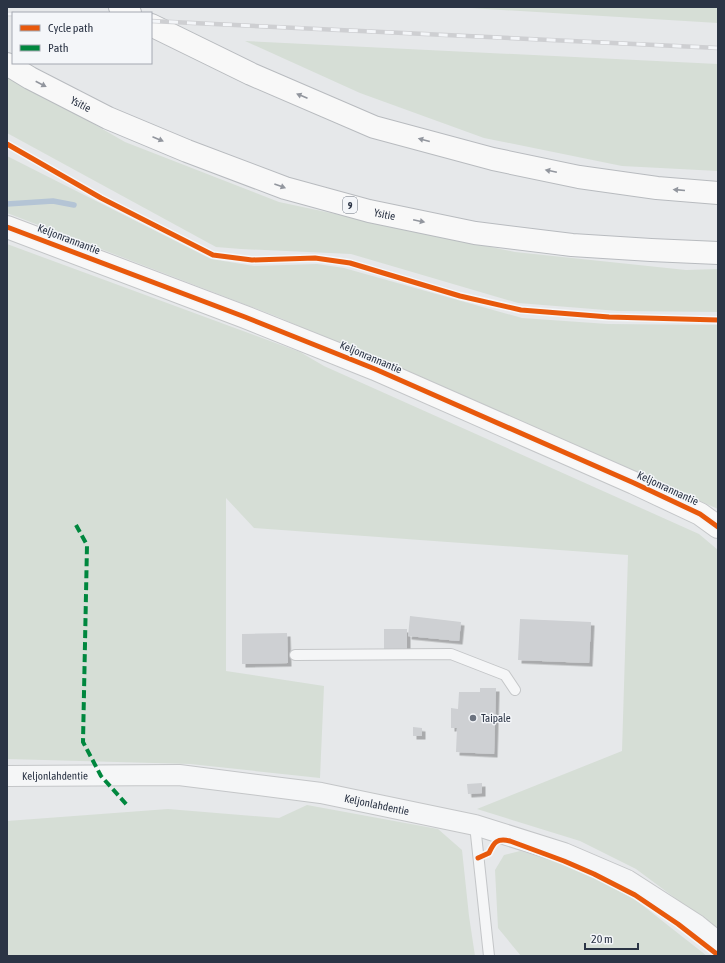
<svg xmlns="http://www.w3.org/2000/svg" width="725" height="963" font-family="'Asap Condensed',sans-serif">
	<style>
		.green { fill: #d6ded6 }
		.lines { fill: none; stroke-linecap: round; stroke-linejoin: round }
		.stream { stroke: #b4c4d5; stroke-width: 5.5 }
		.building { fill: #ced0d3; filter: url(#shadow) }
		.lane-casing { stroke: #c4c6c8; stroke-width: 12 }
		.street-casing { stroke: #c4c6c8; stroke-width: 22 }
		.secondary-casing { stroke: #c4c6c8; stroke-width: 24 }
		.highway-casing { stroke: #b8bbbf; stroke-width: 24 }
		.lane { stroke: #f5f6f7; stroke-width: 10 }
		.street { stroke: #f5f6f7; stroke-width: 20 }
		.secondary { stroke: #f8f8f8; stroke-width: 22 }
		.highway { stroke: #f8f8f8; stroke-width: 22 }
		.rail-casing { stroke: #cecfd2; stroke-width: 4.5 }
		.rail { stroke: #f4f6f9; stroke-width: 3; stroke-dasharray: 9; stroke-linecap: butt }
		.quiet { stroke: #00873e; stroke-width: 4; stroke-dasharray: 8 4; stroke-linecap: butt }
		.cycleway-casing { stroke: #f4f6f9; stroke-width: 8 }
		.cycleway { stroke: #e8590c; stroke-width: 5 }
		.oneway { fill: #92969e }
		.poi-dot { fill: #6c737f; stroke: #f4f6f9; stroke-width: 1.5 }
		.labels { text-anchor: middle; stroke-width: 3; stroke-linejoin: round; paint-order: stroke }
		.shield { fill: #f4f6f9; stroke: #676e7b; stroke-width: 1 }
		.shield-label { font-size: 10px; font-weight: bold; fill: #2b3445 }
		.street-label { font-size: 11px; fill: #2b3445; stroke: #f4f6f9 }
		.poi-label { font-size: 11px; fill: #2b3445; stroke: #f4f6f9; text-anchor: start }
	</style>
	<defs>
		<filter id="shadow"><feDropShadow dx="3.5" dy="3.5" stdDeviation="0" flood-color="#0004"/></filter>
	</defs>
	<rect width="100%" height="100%" fill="#e6e8ea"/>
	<path class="green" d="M454 7H718V23Z
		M245 41 718 64V171L622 166 484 138 360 93Z
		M7 74 125 142 279 202 515 252 686 270 718 269V312L618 311 518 303 351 254 241 249 216 247 7 133Z
		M7 156 211 259 254 266 317 264 344 268 522 318 608 324 718 325V509L278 317 7 213Z
		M7 244 300 352 324 366 699 534 718 550V930L636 869 580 841 477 809 622 751 628 555 254 528 226 498V671L324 686 320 778 190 764 7 759Z
		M307 805 438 829 462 850 469 916 475 956H7V821L168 809 279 818Z
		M520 851 582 869 637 901 707 956H521L498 928 495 870 504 855Z"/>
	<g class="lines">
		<path class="stream" d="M7 204 53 201 74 205"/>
	</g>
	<path class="building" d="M410 616 461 622 459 641 408 636Z
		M520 619 591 622 589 663 518 660Z
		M384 629H407V649H384Z
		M287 633 288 663 242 664V634Z
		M480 688H496L494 754 456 752 457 728H451V708L458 709 459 692H480Z
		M413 727 422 728V736H413Z
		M482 783V793L468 794 467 784Z"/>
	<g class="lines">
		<g class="lane-casing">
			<path id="lane" d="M295 655 451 654 505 675 515 690
				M475 825 489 956"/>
		</g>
		<g class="street-casing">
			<g id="street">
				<path id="s1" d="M7 776 179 775 321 793 475 825 564 853 627 880 697 925 718 942"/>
			</g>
		</g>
		<g class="secondary-casing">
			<path id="secondary" d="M7 227 245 317 375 369 634 483 700 514 718 527"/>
		</g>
		<g class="highway-casing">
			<g id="highway">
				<path d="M120 7 130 13"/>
				<path d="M151 25 251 74 374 127 493 159 579 177 657 188 718 193"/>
				<path id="s2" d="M7 64 30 78 108 118 187 151 285 188 369 211 475 233 572 245 651 250 718 253"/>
			</g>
		</g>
		<use href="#lane" class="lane"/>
		<use href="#street" class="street"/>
		<use href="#secondary" class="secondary"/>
		<use href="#highway" class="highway"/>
		<g class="rail-casing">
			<path id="rail" d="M7 14H13
				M151 21 718 48"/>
		</g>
		<use href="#rail" class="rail"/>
		<path class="quiet" d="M76 525 87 545 83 742 101 776 127 805"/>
		<g class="cycleway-casing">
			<path id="cycleway" d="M7 144 101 198 213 255 252 260 315 258 350 263 460 296 521 310 609 317 718 320
				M7 227 245 317 375 369 634 483 700 514 718 527
				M478 858 489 853C494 842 497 838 510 841L564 861 594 874 635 895 678 924 718 955"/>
		</g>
		<use href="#cycleway" class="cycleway"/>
	</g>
	<defs><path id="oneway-solid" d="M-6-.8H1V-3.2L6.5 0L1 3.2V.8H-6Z"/></defs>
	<g class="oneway">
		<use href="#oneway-solid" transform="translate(41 84) rotate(27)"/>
		<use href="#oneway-solid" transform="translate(302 96) rotate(-157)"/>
		<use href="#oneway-solid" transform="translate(158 139) rotate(23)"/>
		<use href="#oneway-solid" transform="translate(424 140) rotate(-165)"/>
		<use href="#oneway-solid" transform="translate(551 171) rotate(-168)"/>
		<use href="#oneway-solid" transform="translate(280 186) rotate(20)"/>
		<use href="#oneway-solid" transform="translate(679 190) rotate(-175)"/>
		<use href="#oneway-solid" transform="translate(419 221) rotate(12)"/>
	</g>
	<circle class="poi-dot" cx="473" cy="718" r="4"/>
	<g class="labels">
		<rect class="shield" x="343" y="197" width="14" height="16" rx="3"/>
		<g class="shield-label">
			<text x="350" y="209">9</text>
		</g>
		<g class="street-label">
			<text dy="4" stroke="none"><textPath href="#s2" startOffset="84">Ysitie</textPath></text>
			<text dy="4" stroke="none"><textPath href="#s2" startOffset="408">Ysitie</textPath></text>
			<text transform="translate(69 239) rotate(21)" y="4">Keljonrannantie</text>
			<text transform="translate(371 357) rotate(23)" y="4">Keljonrannantie</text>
			<text transform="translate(668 488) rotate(25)" y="4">Keljonrannantie</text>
			<text dy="4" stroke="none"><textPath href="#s1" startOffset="48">Keljonlahdentie</textPath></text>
			<text dy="4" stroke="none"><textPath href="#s1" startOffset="372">Keljonlahdentie</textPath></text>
		</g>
		<g class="poi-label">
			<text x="481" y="722">Taipale</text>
		</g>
	</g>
	<rect width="725" height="963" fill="none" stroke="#2b3445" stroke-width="16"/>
	<rect x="12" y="12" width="140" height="52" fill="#f4f6f9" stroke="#a4a8b1"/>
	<rect x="20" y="25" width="20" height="6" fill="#e8590c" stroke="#a4a8b1"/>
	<text x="48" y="32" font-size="12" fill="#2b3445">Cycle path</text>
	<rect x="20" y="45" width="20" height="6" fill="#00873e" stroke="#a4a8b1"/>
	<text x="48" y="52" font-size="12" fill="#2b3445">Path</text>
	<path d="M585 943v6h53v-6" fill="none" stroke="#2b3445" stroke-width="2"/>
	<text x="591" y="943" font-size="12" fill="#2b3445" stroke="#f4f6f9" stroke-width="3" paint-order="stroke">20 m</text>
</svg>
